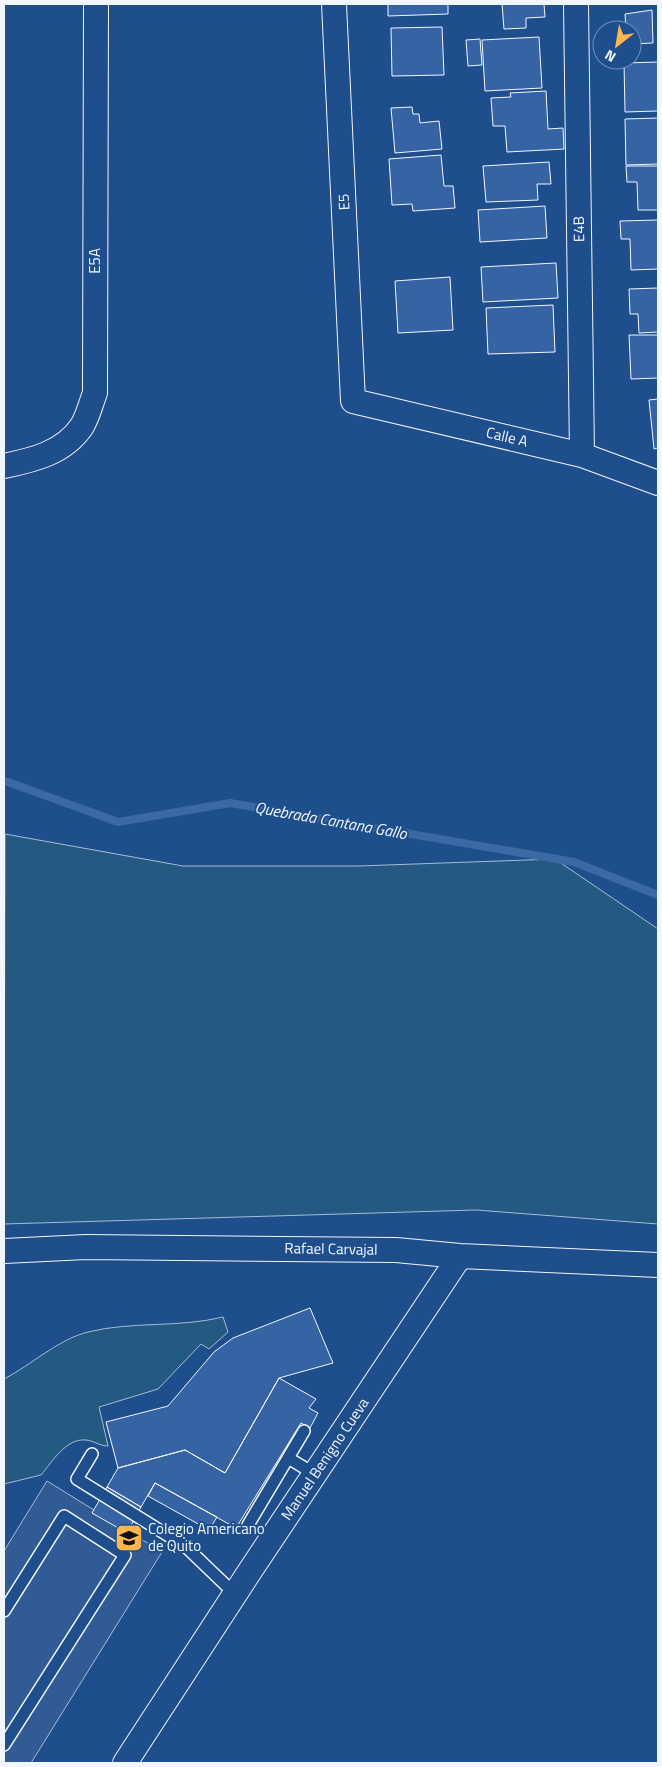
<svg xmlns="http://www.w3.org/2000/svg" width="662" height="1767" font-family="'Titillium Web',sans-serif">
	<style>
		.green { fill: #245a82; stroke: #a8bbd7 }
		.parking { fill: #305b95; stroke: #a8bbd7 }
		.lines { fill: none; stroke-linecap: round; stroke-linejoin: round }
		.stream { stroke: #3b69a3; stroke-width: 8 }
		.building { fill: #3563a3; stroke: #f2f6ff }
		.lane-casing { stroke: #f2f6ff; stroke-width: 14 }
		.street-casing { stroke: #f2f6ff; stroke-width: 26 }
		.lane { stroke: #1f4e8c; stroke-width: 11 }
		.street { stroke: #1f4e8c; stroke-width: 24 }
		.labels { text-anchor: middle; stroke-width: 4; stroke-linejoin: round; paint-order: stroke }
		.street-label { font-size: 15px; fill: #f2f6ff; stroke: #1f4e8c }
		.poi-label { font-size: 15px; fill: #f2f6ff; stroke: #1f4e8c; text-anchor: start }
		.water-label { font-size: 16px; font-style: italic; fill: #f2f6ff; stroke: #1f4e8c }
	</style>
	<rect width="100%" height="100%" fill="#1f4e8c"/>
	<path class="green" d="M5 834 183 866H358L555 859 658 929V1224L476 1210 4 1224Z
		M223 1317 228 1332 209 1349 201 1344 158 1389 99 1407 108 1446C100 1446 94 1441 86 1440 66 1438 52 1462 41 1475L4 1484V1379C31 1365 59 1339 88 1332 132 1321 179 1328 223 1317Z"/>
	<path class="parking" d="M47 1481 162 1552 31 1763H4V1551Z"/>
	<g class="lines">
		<path class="stream" d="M4 782H8L118 822 230 803 574 862 658 895"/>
	</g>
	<path class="building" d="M388 4H448V14L388 16Z
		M502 4H544L545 17 526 18V28L504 29Z
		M652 10 653 43 632 44V30H626L625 14Z
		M442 27 444 75 392 76 391 28Z
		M539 37 542 88 485 91 482 40Z
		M480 39 482 65 468 66 466 40Z
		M658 62V111L625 112 624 63Z
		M546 91 548 129 563 128 564 149 507 152 505 126H493L491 98 511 97 510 93Z
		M412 107 413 114H419L420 123 439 121 442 149 395 153 391 108Z
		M658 118V164L626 165 625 119Z
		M441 155 444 186H453L455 208 413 211 412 204 392 205 389 159Z
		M549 162 551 184H537L538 200 486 202 483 166Z
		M626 166H658V210H638L637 182H627Z
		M545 206 547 238 480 242 478 210Z
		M658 220V269L631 270 630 239H621L620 221Z
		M556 263 558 298 483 302 481 267Z
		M450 277 453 330 398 333 395 281Z
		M658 288V332L639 333 638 314H630L629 289Z
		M553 305 555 352 488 354 486 308Z
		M629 335H658V378L631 379Z
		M658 399V448L654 449 649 400Z
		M310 1308 333 1363 279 1378 225 1473 185 1450 118 1468 106 1422 168 1406 214 1352 233 1338Z
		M279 1378 316 1399 309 1408 318 1413 310 1428 301 1423 236 1528 155 1483 141 1507 107 1487 118 1468 185 1450 225 1473Z
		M155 1483 217 1517 209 1530 148 1496Z
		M107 1487 141 1507 127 1533 92 1513Z"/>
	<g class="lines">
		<g class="lane-casing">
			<path id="lane" d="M92 1454 77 1479 185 1546 235 1594
				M288 1458 304 1431
				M248 1525 288 1458 315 1474
				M4 1611 64 1516 125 1555 4 1745"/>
		</g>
		<g class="street-casing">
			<path id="street" d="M334 4 353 401 582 455 658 483
				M576 4 582 455
				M4 466C33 460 64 453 82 426 88 416 91 403 95 393L96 4
				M4 1251 86 1247 396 1250 460 1256 658 1265
				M125 1763 248 1574 460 1256"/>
		</g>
		<use href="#lane" class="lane"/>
		<use href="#street" class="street"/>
	</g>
	<defs>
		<g id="school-square" transform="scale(1.4375)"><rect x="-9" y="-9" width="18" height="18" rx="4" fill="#ffb74d" stroke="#1f4e8c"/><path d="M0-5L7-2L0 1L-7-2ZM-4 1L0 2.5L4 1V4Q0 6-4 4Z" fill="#111"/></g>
	</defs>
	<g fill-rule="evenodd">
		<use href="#school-square" x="129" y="1538"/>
	</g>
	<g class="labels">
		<g class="street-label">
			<text transform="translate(344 202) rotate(-93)" y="5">E5</text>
			<text transform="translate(579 229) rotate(-91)" y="5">E4B</text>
			<text transform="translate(95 261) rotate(-90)" y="5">E5A</text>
			<text transform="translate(507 437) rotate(13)" y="5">Calle A</text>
			<text transform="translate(331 1249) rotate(1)" y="5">Rafael Carvajal</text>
			<text transform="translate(325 1459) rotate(-56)" y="5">Manuel Benigno Cueva</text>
		</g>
		<g class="poi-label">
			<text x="148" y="1534">Colegio Americano<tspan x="148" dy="17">de Quito</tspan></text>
		</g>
		<g class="water-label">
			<text transform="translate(331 820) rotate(10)" y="6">Quebrada Cantana Gallo</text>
		</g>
	</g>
	<rect width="662" height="1767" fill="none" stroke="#f2f6ff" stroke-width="10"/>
	<g transform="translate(617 45) rotate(211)"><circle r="24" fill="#1f4e8c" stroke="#7391ba"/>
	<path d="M0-4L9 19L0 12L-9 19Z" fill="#ffb74d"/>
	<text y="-8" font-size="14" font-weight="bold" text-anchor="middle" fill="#f2f6ff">N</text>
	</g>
</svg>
